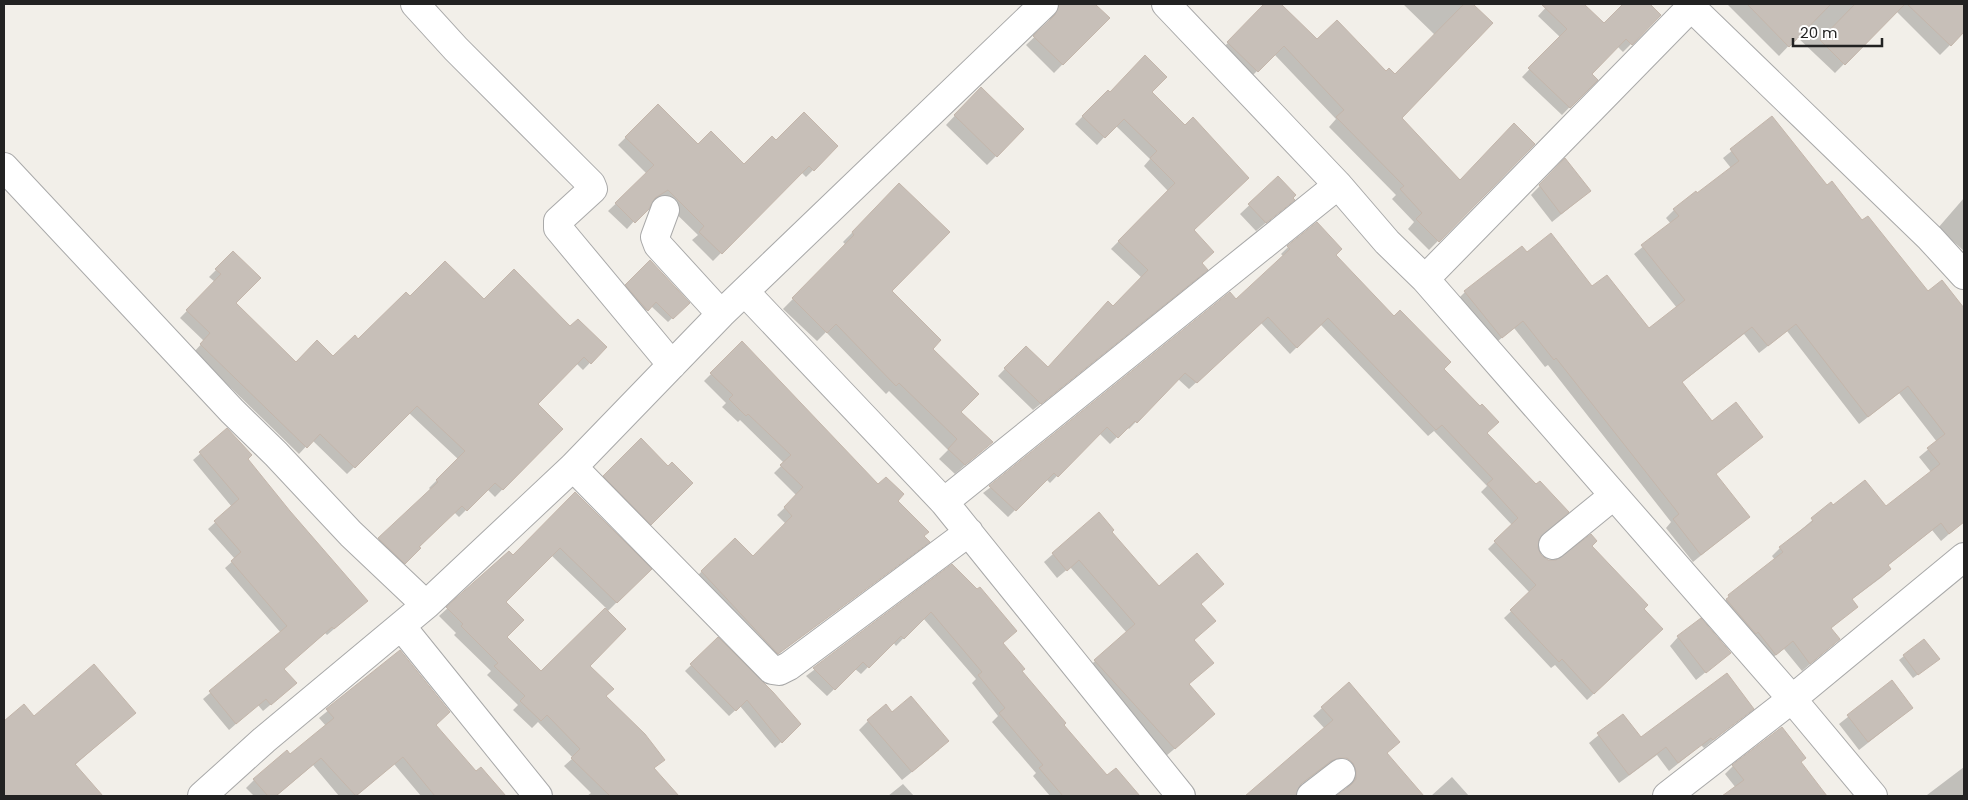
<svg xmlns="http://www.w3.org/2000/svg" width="1968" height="800" font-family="Poppins,sans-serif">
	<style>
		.shadow { fill: #0003; fill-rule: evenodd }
		.building { fill: #c7bfb8; stroke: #c4b6ab }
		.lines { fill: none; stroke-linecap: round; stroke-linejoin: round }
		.street-casing { stroke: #a9a9a9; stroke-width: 30 }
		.street { stroke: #fff; stroke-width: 28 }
	</style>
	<rect width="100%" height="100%" fill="#f2efe9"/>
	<path class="shadow" d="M1057 4H1093L1108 18 1054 73 1026 45 1047 25 1050 19 1051 11Z
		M1266 4H1279L1317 40 1395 76 1435 35 1403 4H1471L1492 23 1400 118 1460 181 1534 144 1429 250 1408 229 1414 222 1392 199 1396 195 1329 127 1336 119 1274 54 1248 80 1219 52Z
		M1549 4H1583L1604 25 1624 4H1648L1660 15 1623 52 1617 46 1590 74 1596 80 1562 115 1522 77 1560 37 1538 16Z
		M1727 4H1964V31L1940 55 1896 11 1835 73 1797 37 1779 56Z
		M981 88 1023 129 987 165 946 125Z
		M1108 91 1110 93 1150 92 1193 231 1201 264 1199 277 1033 410 998 376 1026 347 1047 369 1142 278 1111 249 1168 191 1144 166 1150 159 1115 125 1097 145 1075 124Z
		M658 106 698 146 744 166 776 142 837 146 806 177 801 172 713 261 692 240 698 235 659 197 651 202 627 229 608 211 647 174 618 145Z
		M1772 118 1827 186 1928 293 1942 282 1964 311V504L1958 509 1964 517V521L1941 541 1932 530 1887 566 1890 569 1882 577 1851 600 1856 607 1830 629V647L1802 671 1784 649 1767 662 1721 604 1775 560 1772 556 1780 548 1831 504 1833 507 1886 508 1931 472 1919 457 1937 442 1899 393 1859 424 1787 331 1759 353 1744 334 1681 383 1715 474 1748 517 1693 562 1666 528 1671 522 1548 365 1545 367 1514 328 1493 345 1457 300 1465 292 1527 254 1592 288 1649 330 1677 308 1634 254 1671 224 1666 218 1674 210 1697 195 1731 168 1723 158Z
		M1565 160 1590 191 1552 222 1531 195Z
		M1278 178 1284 208 1256 231 1240 214Z
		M899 185 891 291 931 349 960 412 991 442 955 474 939 459 948 450 889 391 886 394 826 332 817 341 783 309 846 245 843 242Z
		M1964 198V251L1938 228Z
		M1317 224 1334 255 1443 369 1486 433 1537 539 1536 548 1540 556 1548 561 1556 562 1590 546 1662 629 1587 700 1555 665 1551 668 1504 618 1530 593 1488 549 1512 525 1481 492 1487 486 1434 431 1428 436 1320 324 1290 354 1261 323 1189 389 1178 379 1129 429 1127 427 1110 444 1099 433 1050 483 1046 479 1008 517 983 493 1236 301 1284 257 1281 254 1288 247Z
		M233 253 234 303 296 364 333 358 410 298 484 301 570 328 605 347 583 370 576 363 536 404 561 429 495 497 487 489 459 517 454 512 397 570 372 546 431 490 429 488 458 459 409 413 347 474 312 440 299 454 194 352 204 341 180 318 215 282 209 277Z
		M650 262 688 303 668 322 651 306 643 314 622 290Z
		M742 343 878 486 896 501 928 542 770 660 694 579 735 539 753 558 786 524 777 515 797 496 774 473 784 463 740 420 738 422 722 407 726 403 704 381Z
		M227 430 247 459 290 512 367 601 327 635 325 633 283 669 288 690 263 711 258 705 229 730 203 699 281 633 225 568 235 559 208 529 232 507 193 460Z
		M641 440 668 468 691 483 642 532 596 485Z
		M575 493 650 569 607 612 588 666 605 696 663 760 653 769 675 796H587L591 793 564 766 573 758 538 722 532 728 513 710 518 705 487 675 491 671 454 635 456 633 439 616 509 552 513 556ZM551 555 606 608 541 673 505 637 504 602Z
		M1098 514 1110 532 1159 588 1200 604 1188 685 1205 723 1166 756 1086 669 1127 633 1070 567 1057 578 1044 562Z
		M952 566 1020 672 1063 725 1107 777 1116 770 1138 796H1050L1033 776 1036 773 992 722 998 716 972 683 976 679 923 618 896 646 893 642 861 674 855 669 827 696 806 676Z
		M1678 637 1729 653 1696 680 1670 646Z
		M718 639 799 724 775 748 740 706 729 716 685 671Z
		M1924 640 1934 663 1913 678 1899 660Z
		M400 652 435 725 476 773 480 769 504 796H421L394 764 356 796H339L313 765 276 796H254L246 788 254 780 290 756 326 726 319 718Z
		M1892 682 1912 708 1859 750 1839 724Z
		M24 706 34 717 134 713 75 765 101 796H4V723Z
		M1322 708 1386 753 1416 789 1408 796H1337L1347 789 1348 781 1330 766 1322 769 1296 788 1294 796H1247L1325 729 1313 716Z
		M1752 709 1704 748 1701 745 1669 771 1657 755 1619 783 1589 743 1623 715 1641 739Z
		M892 714 939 750 902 780 859 730 868 721Z
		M1800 763 1826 796H1724L1736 788 1725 774 1733 766Z
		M1964 767V796H1926L1927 795Z
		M1452 777 1469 796H1431Z
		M903 784 914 796H888Z"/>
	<path class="building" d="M1059 4H1095L1110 18 1063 65 1033 36 1055 15Z
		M1264 4H1281L1317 39 1337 20 1386 71 1389 68 1395 74 1464 4H1473L1493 23 1402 118 1460 180 1514 123 1535 144 1439 242 1416 219 1422 213 1400 189 1404 186 1336 117 1344 110 1284 46 1258 72 1227 42Z
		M1541 4H1584L1604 23 1623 4H1650L1661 15 1632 45 1626 39 1592 74 1598 80 1570 108 1528 68 1567 29Z
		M1747 4H1831L1789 47Z
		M1855 4H1905L1845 65 1820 40Z
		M1907 4H1964V32L1951 46Z
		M1145 55 1167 77 1152 92 1185 125 1193 117 1249 178 1194 230 1214 252 1202 263 1208 270 1041 404 1004 368 1026 346 1048 367 1108 301 1113 306 1148 270 1118 241 1175 183 1150 158 1157 151 1124 119 1105 138 1082 116 1108 90 1110 92Z
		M981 87 1024 129 997 157 954 115Z
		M658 104 698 144 711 131 744 164 772 136 776 140 804 112 838 146 814 171 809 166 722 254 699 232 704 226 668 190 655 198 649 209 635 223 615 203 654 165 625 137Z
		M1772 116 1827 185 1832 181 1862 220 1868 216 1928 291 1942 280 1964 308V522L1949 534 1941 523 1888 565 1891 569 1852 599 1858 607 1831 628 1840 639 1810 664 1793 641 1776 655 1758 632 1756 634 1726 599 1729 597 1728 595 1783 552 1779 547 1813 521 1811 518 1831 502 1833 505 1865 480 1886 506 1940 464 1927 448 1945 434 1908 386 1868 417 1796 324 1768 346 1752 327 1682 382 1712 421 1736 402 1763 437 1716 474 1750 517 1701 555 1673 519 1679 514 1556 358 1554 360 1523 321 1502 338 1464 291 1522 246 1527 252 1551 233 1592 286 1607 275 1649 328 1685 300 1641 245 1679 216 1673 209 1696 191 1697 193 1739 161 1730 149Z
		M1565 158 1591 191 1561 214 1539 185Z
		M1278 176 1296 195 1293 198 1295 200 1266 223 1248 204Z
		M899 183 950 232 892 291 941 340 933 349 979 394 961 412 993 442 965 465 948 449 957 439 899 383 896 386 836 324 827 333 792 298 854 235 852 232Z
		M1317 222 1342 249 1336 255 1394 316 1400 310 1451 362 1444 369 1480 406 1482 404 1499 422 1487 433 1536 484 1540 481 1569 512 1539 539 1538 548 1541 555 1548 560H1556L1591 534 1597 541 1592 546 1648 605 1644 609 1663 629 1594 694 1562 659 1559 662 1510 610 1536 585 1494 541 1518 518 1487 484 1493 479 1442 425 1436 430 1328 318 1297 348 1268 317 1197 383 1185 373 1137 423 1135 421 1118 438 1107 427 1058 477 1054 473 1016 511 989 486 1230 292 1236 299 1290 249 1287 246Z
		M233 251 261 278 236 303 296 362 317 340 333 356 355 335 358 339 406 292 410 296 445 261 484 299 514 269 570 326 578 319 607 347 591 364 584 357 538 404 563 429 503 490 495 483 467 511 462 506 419 547 421 548 405 564 378 538 438 482 436 480 465 451 417 406 355 468 320 434 307 448 200 344 210 333 186 310 221 274 215 269Z
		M650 260 690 303 673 319 656 302 648 311 625 285Z
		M742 341 878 484 886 477 904 494 898 501 929 532 924 536 930 542 778 654 701 571 735 538 753 556 792 516 784 507 803 487 780 465 791 455 748 414 746 416 729 399 733 395 710 373Z
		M227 428 252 455 248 459 290 511 368 601 334 629 332 627 284 669 297 683 271 705 266 699 236 724 209 691 287 626 231 561 241 552 214 521 239 499 199 452Z
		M641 438 668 466 672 462 693 483 651 525 603 476Z
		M575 492 652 569 617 603 560 548 506 602 524 620 507 637 541 671 605 608 626 629 590 666 614 689 606 696 645 734 665 760 654 768 679 796H610L571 758 580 749 547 715 541 721 520 701 525 696 494 666 498 663 461 626 463 624 446 607 509 551 513 555Z
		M1099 512 1114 530 1112 532 1159 586 1197 553 1224 584 1201 604 1216 621 1194 640 1214 663 1189 684 1215 714 1175 749 1094 660 1135 624 1079 560 1067 571 1052 553Z
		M952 564 977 589 980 587 1017 631 1003 643 1025 669 1022 671 1066 723 1064 725 1107 775 1116 768 1140 796H1063L1039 768 1043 765 999 713 1005 708 978 675 982 672 931 612 904 639 901 636 869 668 863 662 835 690 813 668Z
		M1701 618 1731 653 1706 673 1677 636Z
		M718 637 773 692 801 724 782 743 747 700 736 711 690 664Z
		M1924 639 1940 659 1918 675 1903 655Z
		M400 650 450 712 436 725 476 771 481 767 506 796H435L403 757 356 796 321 758 276 796H268L253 779 287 750 290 754 334 718 326 709Z
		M94 664 136 713 75 764 103 796H4V721L24 704 34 716Z
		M1727 673 1754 709 1713 740 1711 738 1678 763 1666 747 1629 775 1597 733 1623 714 1641 737Z
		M1892 680 1913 708 1868 742 1847 715Z
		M1349 682 1400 742 1387 753 1424 796H1336L1351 785 1356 779V771L1353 763 1347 758H1339L1331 761 1301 784 1296 796H1245L1333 720 1321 707Z
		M911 696 949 741 912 772 867 720 886 704 892 712Z
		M1782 727 1806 758 1801 762 1827 796H1722L1744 780 1732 765Z"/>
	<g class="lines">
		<g class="street-casing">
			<path id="street" d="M415 4 456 49 591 184 593 189 558 221V228L672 365
				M1166 4 1338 185 1387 242 1425 279 1792 699 1873 796
				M1688 4 1930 238 1964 275
				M4 167 232 411 276 454 351 534 426 605
				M665 210 655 237 658 245 721 314
				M1425 279 1694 4
				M745 292 944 502 1181 796
				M573 467 772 670 779 671 789 666 969 532
				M944 502 1338 185
				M1553 545 1613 496
				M401 626 538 796
				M202 796 264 740 426 605 573 467 721 314 1044 4
				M1311 796 1341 773
				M1667 796 1792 699 1964 557"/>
		</g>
		<use href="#street" class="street"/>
	</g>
	<rect width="1968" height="800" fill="none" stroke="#222222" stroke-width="10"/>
	<path d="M1793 38v8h89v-8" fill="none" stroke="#222222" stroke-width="2.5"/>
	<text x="1800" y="38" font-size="15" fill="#222222" stroke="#ffffff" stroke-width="4" paint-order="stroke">20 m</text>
</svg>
